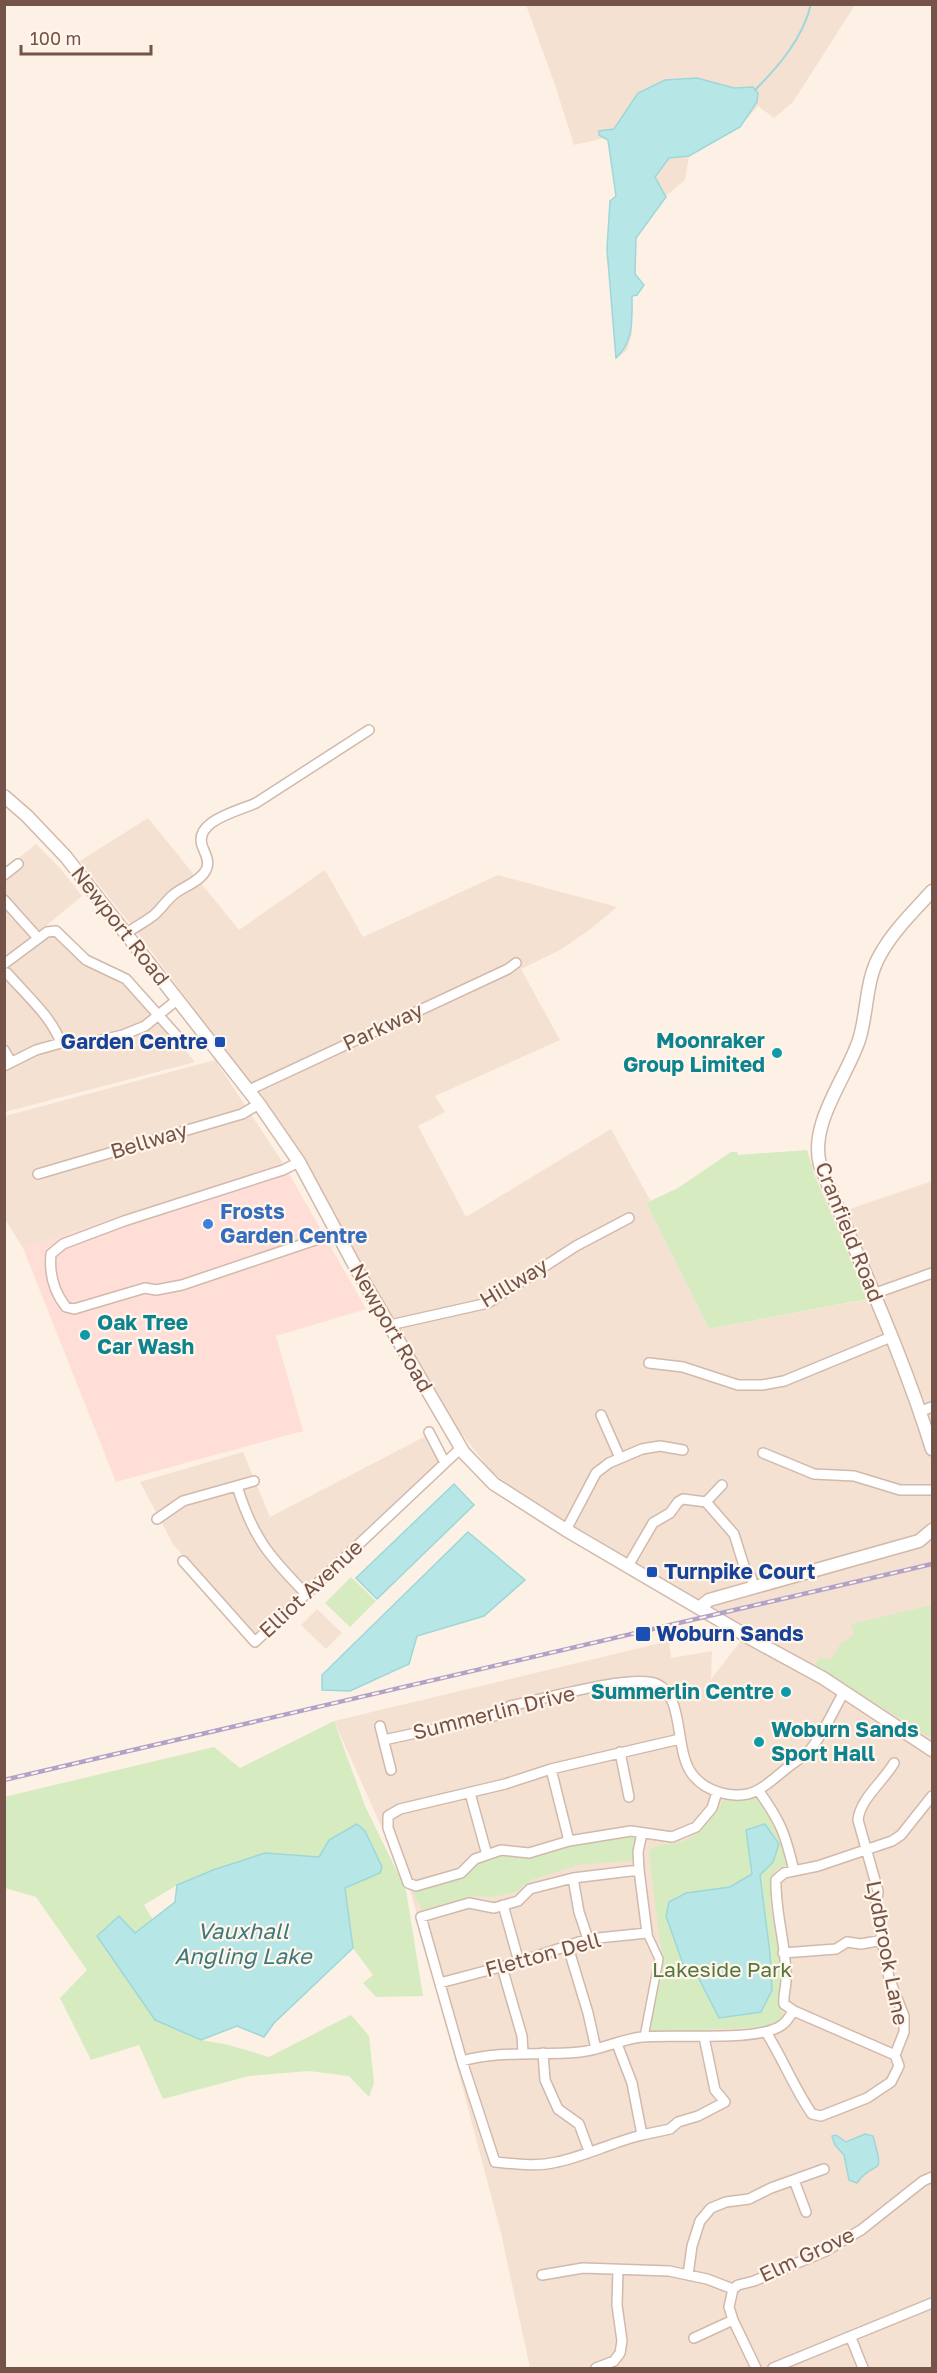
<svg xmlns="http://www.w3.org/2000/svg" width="937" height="2373" font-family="'Golos Text',sans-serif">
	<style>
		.residential { fill: #f5e1d2 }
		.commercial { fill: #feded7 }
		.green { fill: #d7ebc1 }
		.water { fill: #b7e6e7; stroke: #9dd7da; stroke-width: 1.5 }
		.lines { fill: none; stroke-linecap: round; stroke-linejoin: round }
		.stream { stroke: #9dd7da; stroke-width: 2 }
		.pedestrian-casing { stroke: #d1b9ac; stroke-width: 10 }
		.minor-casing { stroke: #d1b9ac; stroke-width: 12 }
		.tertiary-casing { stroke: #d1b9ac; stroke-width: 15 }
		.pedestrian { stroke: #fff; stroke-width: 7 }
		.minor { stroke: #fff; stroke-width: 9 }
		.tertiary { stroke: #fff; stroke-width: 12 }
		.rail-casing { stroke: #b2a2c7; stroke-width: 4.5 }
		.rail { stroke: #fff5eb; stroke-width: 2; stroke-dasharray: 7; stroke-linecap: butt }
		.transit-dot { fill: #1a4fb4; stroke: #fff5eb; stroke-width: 2 }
		.culture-dot { fill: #0f9aa8; stroke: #fff5eb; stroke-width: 2 }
		.shop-dot { fill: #3f7fe0; stroke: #fff5eb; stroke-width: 2 }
		.labels { text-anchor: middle; stroke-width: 4.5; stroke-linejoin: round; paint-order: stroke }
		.street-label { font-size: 21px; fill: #765348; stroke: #fff5eb }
		.culture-label { font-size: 21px; font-weight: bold; fill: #0d838f; stroke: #fff5eb; text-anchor: end }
		.transit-label { font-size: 21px; font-weight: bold; fill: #164399; stroke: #fff5eb; text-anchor: start }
		.shop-label { font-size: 21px; font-weight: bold; fill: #366cbe; stroke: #fff5eb; text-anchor: start }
		.park-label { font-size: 21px; fill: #55773d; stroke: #fff5eb }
		.water-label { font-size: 22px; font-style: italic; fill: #3b797c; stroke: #fff5eb }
	</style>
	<rect width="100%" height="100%" fill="#fdf0e4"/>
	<path class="residential" d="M526 5H855L793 102 774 118 758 106 740 127 689 156 685 180 648 211 640 224 629 255 632 334 627 350 616 359 615 295 606 257 616 193 608 137 574 145 554 82Z
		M148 818 239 930 325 870 363 937 498 875 617 907 588 931 560 950 521 969 560 1040 435 1096 445 1112 418 1126 466 1217 611 1129 650 1200 646 1203 709 1329 881 1297 844 1211 932 1181V2368H530L501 2233 411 1893 334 1721 669 1641 671 1658 712 1651 711 1679 748 1632 523 1497 490 1470 454 1424 323 1198 270 1111 143 940 80 861Z
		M36 844 60 868 82 896 47 925 79 959 112 974 142 997 195 1062 5 1112V869Z
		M215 1060 283 1163 23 1248 5 1219V1116Z
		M426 1436 441 1462 255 1637 173 1544 140 1482 243 1452 270 1517Z
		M317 1609 342 1633 326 1649 301 1625Z"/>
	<path class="commercial" d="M283 1163 366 1309 276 1336 303 1431 116 1482 23 1248Z"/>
	<path class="green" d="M807 1150 815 1176 868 1299 709 1329 646 1203 678 1188 731 1152H737L738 1155Z
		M351 1577 376 1601 350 1627 325 1603Z
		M932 1605V1739L815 1665 820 1657 830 1660 841 1643 854 1635 851 1624Z
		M334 1721 365 1806 406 1890 423 1996 376 1997 363 1983 373 1975 353 1948 345 1888 380 1873 329 1840 319 1857 265 1853 177 1885 144 1905 153 1920 135 1934 134 1987 155 2020 201 2040 229 2045 269 2057 351 2015 369 2036 374 2083 369 2097 349 2076 309 2071 249 2076 163 2099 139 2045 91 2060 60 1998 87 1970 36 1897 5 1888 4 1797 214 1747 240 1768Z
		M756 1796 775 1825 789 1864 778 1868 770 1878V1903L783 1980 779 2002 783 2019 776 2027 712 2029 705 2032 644 2031 663 1959 658 1929 649 1851C659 1842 668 1845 680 1842 701 1837 714 1815 725 1798Z
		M635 1835 637 1860 578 1865 531 1880 516 1892 493 1897 473 1896 422 1910 413 1893 468 1871 486 1858 499 1853H530L612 1836Z"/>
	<path class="water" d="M697 78 734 88 753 87 758 93 757 102 740 127 689 156 669 158 655 177 666 197 636 238 635 274 644 285 637 295 632 296C632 319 634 342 616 358L607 249 610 201 616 196 608 140 599 135V131L614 129 638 93 665 80Z
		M454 1484 474 1505 377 1599 356 1578Z
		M468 1532 525 1580 484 1616 417 1636 409 1664 350 1691 322 1690V1675Z
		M357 1824 365 1831 382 1867 380 1873 345 1888 353 1948 274 2023 264 2037 237 2026 201 2040 155 2020 97 1936 119 1916 135 1933 175 1902 177 1885 213 1870 265 1853 319 1857 329 1840Z
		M765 1824 779 1844 773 1862 760 1875 770 1954 772 1990 761 2012 719 2018 695 1971 683 1964 666 1916 669 1902 686 1893 730 1887 752 1874 746 1830Z
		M865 2134 873 2136C886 2181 875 2157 857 2183L849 2180 844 2155 835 2145 832 2136 836 2135 846 2142Z"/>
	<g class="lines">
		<path class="stream" d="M755 90C779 66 803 38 811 4"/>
		<g class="pedestrian-casing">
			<path id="pedestrian" d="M644 2037 659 1959 647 1933"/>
		</g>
		<g class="minor-casing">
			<path id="minor" d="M4 875 18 864
				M4 900 38 938
				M127 933C135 927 145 922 154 915 161 909 166 901 173 895 182 887 200 882 206 870 210 863 206 855 203 848 191 821 239 811 256 803L369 730
				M4 964 47 932 56 931 86 960 126 979 177 1036
				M7 973C26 995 51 1016 61 1043
				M4 1050 11 1062
				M4 1066 36 1050 61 1043 93 1042 123 1035 145 1026 178 999
				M249 1090 508 969 516 963
				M299 1162 283 1170 124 1221 63 1244 51 1254C49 1274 54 1292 66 1307L74 1309 145 1288 156 1290 182 1285 336 1233
				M38 1174 242 1114 259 1104
				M873 1294 932 1273
				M390 1325 488 1303 576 1246 629 1218
				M649 1363 683 1367 738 1385H762L784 1381 891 1337
				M921 1411 932 1407
				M601 1415 620 1458
				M429 1432 445 1463
				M763 1453 814 1474 854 1476 900 1490H932
				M237 1486C253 1538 269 1556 306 1594
				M706 1502 722 1485
				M157 1519 183 1501 254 1481
				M566 1530 596 1473 609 1463 642 1449 660 1446 683 1450
				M183 1561 255 1642 461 1448
				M628 1566 653 1523 670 1513 678 1502 683 1499 706 1502 734 1534 745 1569 751 1577 754 1588
				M380 1726 391 1770
				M680 1739 551 1769 505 1784 400 1809 388 1816V1828L408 1883 416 1886 461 1873 475 1859 501 1850 529 1853 569 1841 631 1831 672 1837 696 1827 712 1808 717 1792
				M384 1740 494 1716 510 1706C540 1700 633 1673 657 1684 685 1697 674 1750 692 1774 706 1793 738 1801 758 1790 769 1784 778 1775 787 1768 794 1762 804 1757 809 1751 822 1737 834 1709 844 1692
				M620 1752 629 1797
				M894 1763C883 1782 860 1799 858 1820L878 1891 876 1907 889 1978 904 2016V2032L895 2055
				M551 1769 569 1841
				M758 1790C781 1822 785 1833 794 1871
				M470 1793 487 1855
				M639 1870 638 1852 642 1833
				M573 1878 579 1912 588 1939
				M503 1905 519 1962
				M568 1947 588 2013 596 2049
				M783 1953 836 1949 847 1942 861 1944 883 1940
				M502 1967 522 2036 523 2052
				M440 1983 519 1962 588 1939 647 1933 639 1870 573 1878 530 1889 518 1901 494 1908 469 1903 421 1917 462 2061 495 2162C516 2164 536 2167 557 2162 586 2156 613 2142 642 2135L632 2083 617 2044
				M766 2032C783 2059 794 2088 812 2114L821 2116 867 2098 891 2082 899 2066 895 2055 794 2011
				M543 2053 545 2080 558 2109 579 2124 589 2151
				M462 2061C501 2050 540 2056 580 2052 601 2050 621 2039 642 2037 673 2034 760 2042 782 2025 787 2022 790 2015 794 2011L784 2004C783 1995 786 1988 786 1980 787 1947 775 1914 776 1880L784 1873 818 1866 892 1841 901 1835 932 1796
				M642 2135 670 2129 678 2122 698 2116 725 2102 715 2090 704 2037
				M794 2180 806 2212
				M542 2275 583 2268 669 2271 707 2279 733 2289
				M688 2275 692 2246 700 2221 711 2208 726 2202 749 2199 771 2188 824 2169
				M694 2338 733 2320
				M851 2338 863 2368
				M596 2368 614 2361 620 2353 622 2341 617 2305 618 2270
				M756 2368 733 2320 729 2307 733 2289 738 2285 754 2281 826 2251 842 2241 861 2230 923 2181 932 2177
				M773 2368 932 2303"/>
		</g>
		<g class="tertiary-casing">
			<path id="tertiary" d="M4 796 27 816 66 857 259 1104 299 1162 357 1270 464 1453 494 1484 566 1530 757 1642 823 1678 932 1750
				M932 891C914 911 893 931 880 955 865 981 868 1012 859 1040 846 1079 809 1123 820 1165 858 1259 902 1352 932 1449
				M699 1608 709 1600 919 1541 932 1530"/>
		</g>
		<use href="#pedestrian" class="pedestrian"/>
		<use href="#minor" class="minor"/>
		<use href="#tertiary" class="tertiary"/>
		<g class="rail-casing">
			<path id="rail" d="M4 1780 932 1564"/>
		</g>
		<use href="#rail" class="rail"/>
	</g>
	<g class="transit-dot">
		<rect x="214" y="1036" width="12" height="12" rx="3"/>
		<rect x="646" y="1566" width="12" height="12" rx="3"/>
		<rect x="635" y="1626" width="16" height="16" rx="3"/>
	</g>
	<g class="culture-dot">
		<circle cx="777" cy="1053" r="6"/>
		<circle cx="85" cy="1335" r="6"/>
		<circle cx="786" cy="1692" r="6"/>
		<circle cx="759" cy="1742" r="6"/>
	</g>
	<circle class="shop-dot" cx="208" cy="1224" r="6"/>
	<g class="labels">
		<g class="street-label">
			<text transform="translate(120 926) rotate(52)" y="7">Newport Road</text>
			<text transform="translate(383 1027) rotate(-25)" y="7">Parkway</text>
			<text transform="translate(149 1141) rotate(-17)" y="7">Bellway</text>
			<text transform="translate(849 1232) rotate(68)" y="7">Cranfield Road</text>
			<text transform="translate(514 1283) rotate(-31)" y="7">Hillway</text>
			<text transform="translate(391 1328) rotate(60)" y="7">Newport Road</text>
			<text transform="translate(311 1589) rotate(-43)" y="7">Elliot Avenue</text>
			<text transform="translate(494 1713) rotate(-14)" y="7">Summerlin Drive</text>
			<text transform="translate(887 1953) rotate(79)" y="7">Lydbrook Lane</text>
			<text transform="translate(543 1955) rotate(-15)" y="7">Fletton Dell</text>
			<text transform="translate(807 2255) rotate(-25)" y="7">Elm Grove</text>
		</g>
		<g class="culture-label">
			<text x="765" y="1048">Moonraker<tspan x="765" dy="24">Group Limited</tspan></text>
			<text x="97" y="1330" text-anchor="start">Oak Tree<tspan x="97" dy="24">Car Wash</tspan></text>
			<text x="774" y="1699">Summerlin Centre</text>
			<text x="771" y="1737" text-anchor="start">Woburn Sands<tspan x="771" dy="24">Sport Hall</tspan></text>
		</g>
		<g class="transit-label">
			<text x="208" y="1049" text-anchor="end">Garden Centre</text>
			<text x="664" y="1579">Turnpike Court</text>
			<text x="656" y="1641">Woburn Sands</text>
		</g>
		<g class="shop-label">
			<text x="220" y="1219">Frosts<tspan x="220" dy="24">Garden Centre</tspan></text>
		</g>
		<g class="park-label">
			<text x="722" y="1977">Lakeside Park</text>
		</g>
		<g class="water-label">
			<text x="243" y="1939">Vauxhall<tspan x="243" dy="25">Angling Lake</tspan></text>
		</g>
	</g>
	<rect width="937" height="2373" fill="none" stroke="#765348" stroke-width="12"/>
	<path d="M21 45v9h130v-9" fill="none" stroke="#765348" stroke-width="3"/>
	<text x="30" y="45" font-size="18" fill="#765348" stroke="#fff5eb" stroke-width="4.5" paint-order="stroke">100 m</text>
</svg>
